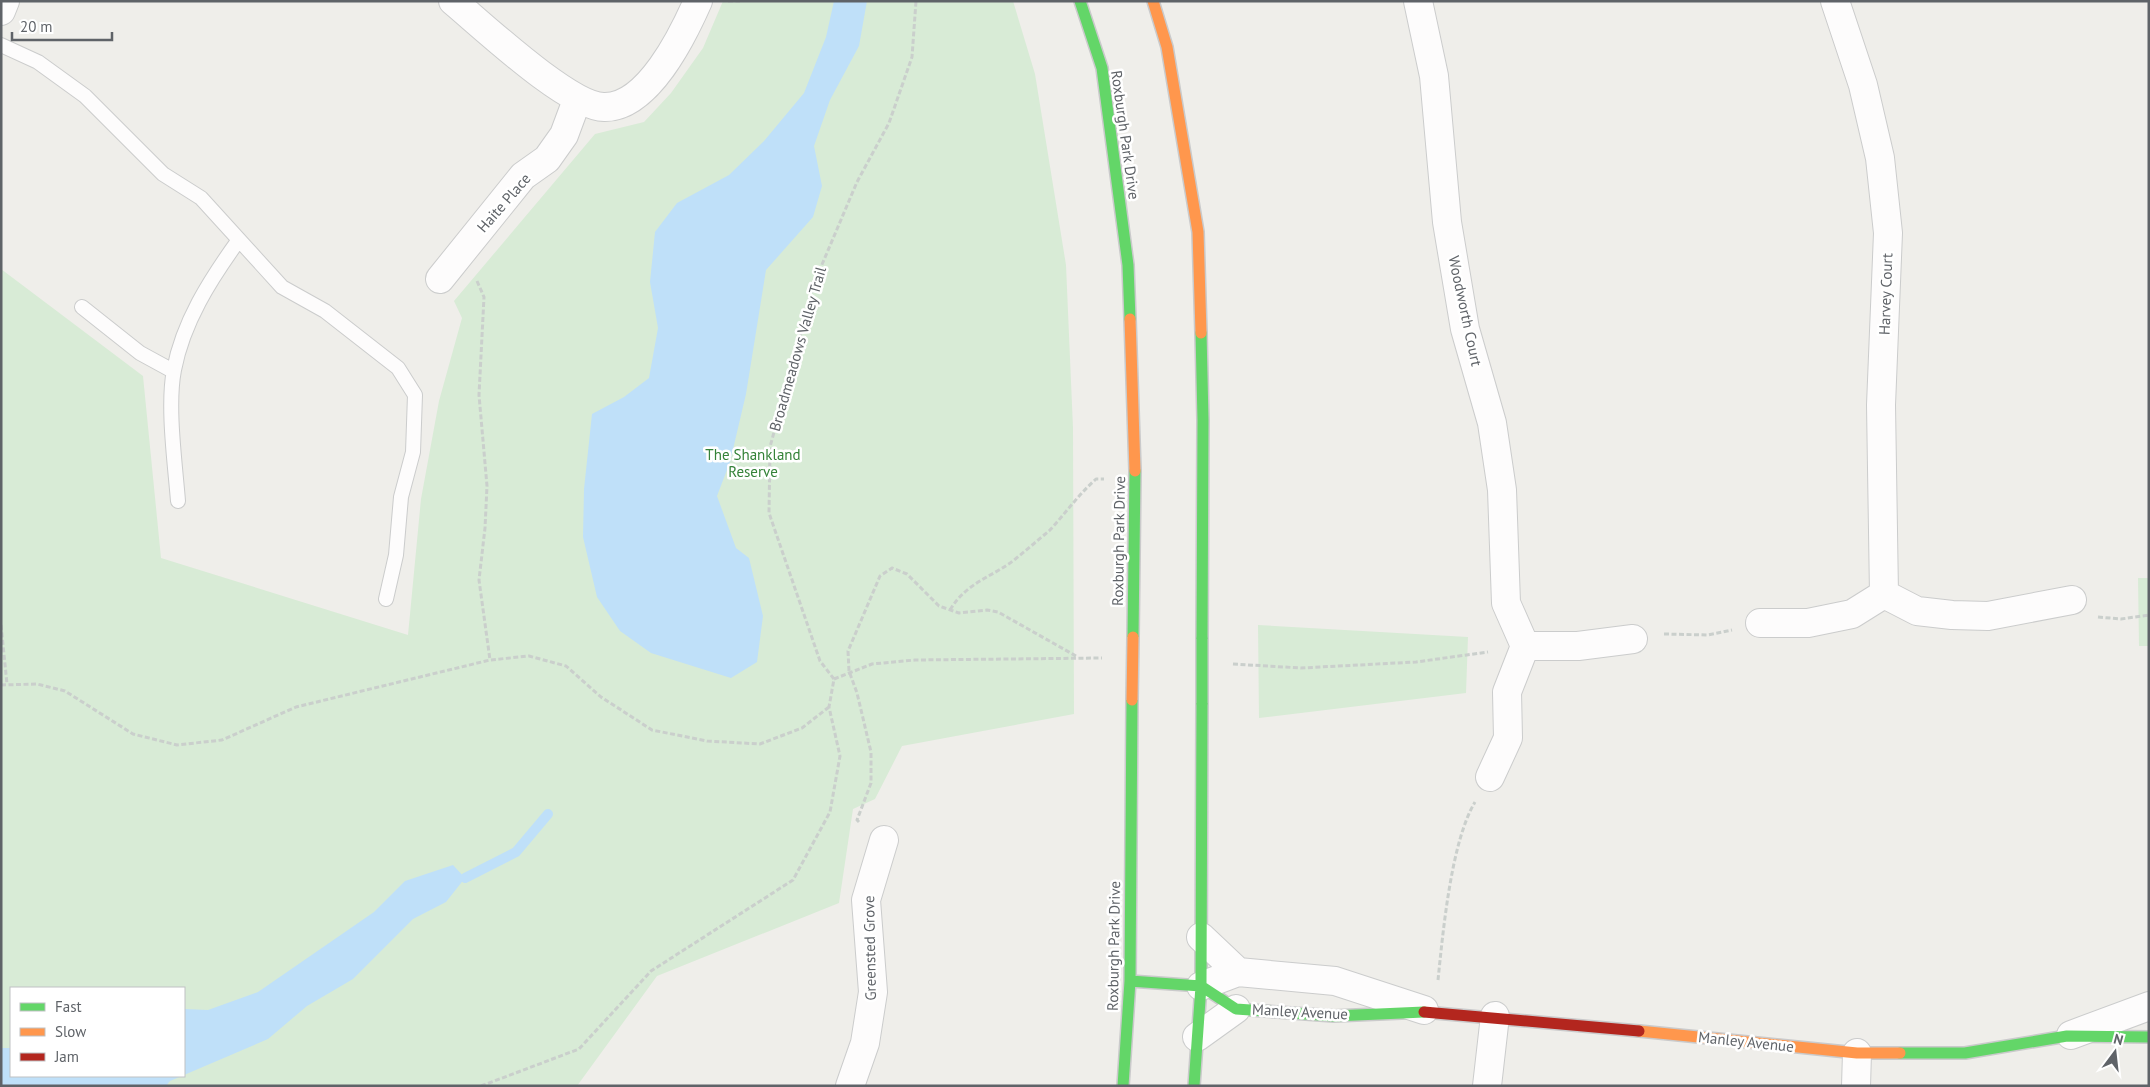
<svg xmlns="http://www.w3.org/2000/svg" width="2150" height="1087" font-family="'PT Sans',sans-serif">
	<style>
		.green { fill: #d8ebd6; fill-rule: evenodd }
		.water { fill: #bfe0f9 }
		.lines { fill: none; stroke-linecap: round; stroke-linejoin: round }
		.stream { stroke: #bfe0f9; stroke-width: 10 }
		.lane-casing { stroke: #cbcccc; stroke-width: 16 }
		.street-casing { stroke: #cbcccc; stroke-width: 30 }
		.fast-casing { stroke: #cacacb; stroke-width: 14 }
		.slow-casing { stroke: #cacacb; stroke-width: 14 }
		.jam-casing { stroke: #cacacb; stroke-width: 14 }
		.path { stroke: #cacfcc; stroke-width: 3; stroke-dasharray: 5 2.5; stroke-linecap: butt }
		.lane { stroke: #fdfcfc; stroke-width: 14 }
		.street { stroke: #fdfcfc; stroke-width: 28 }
		.fast { stroke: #63d668; stroke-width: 11 }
		.slow { stroke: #ff974d; stroke-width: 11 }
		.jam { stroke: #b3261e; stroke-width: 11 }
		.fast-bridge-casing { stroke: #cacacb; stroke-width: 14; stroke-linecap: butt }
		.slow-bridge-casing { stroke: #cacacb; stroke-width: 14; stroke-linecap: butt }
		.fast-bridge { stroke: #63d668; stroke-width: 11 }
		.slow-bridge { stroke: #ff974d; stroke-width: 11 }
		.labels { text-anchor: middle; stroke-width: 5; stroke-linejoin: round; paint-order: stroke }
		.street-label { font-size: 15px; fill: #5f6368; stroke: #fff }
		.park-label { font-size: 15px; fill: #348238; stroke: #fff }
	</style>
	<rect width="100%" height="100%" fill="#efeeea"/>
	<path class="green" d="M723 1H1013L1035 74 1066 265 1073 428 1074 714 902 746 875 799 853 809 839 903 657 976 577 1086H1V269L143 376 161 558 408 635 421 499 439 401 462 318 454 301 595 134 644 122 671 93 703 48ZM11 988H184V1076H11Z
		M2138 578H2149V646H2139Z
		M1258 625 1468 637 1466 693 1259 718Z"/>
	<path class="water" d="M834 1H867L859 46 830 100 814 146 822 186 813 217 766 270 746 394 730 462 717 496 736 548 749 558 763 616 757 662 731 678 651 653 620 631 597 597 583 537 584 489 592 414 624 397 649 378 658 328 650 282 655 232 677 203 729 175 764 141 804 93 826 37Z
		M453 865 465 878 446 902 413 919 353 979 307 1006 268 1039 184 1075V1009L208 1010 258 992 374 912 405 881Z
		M1 1048H11V1076H182L170 1081 166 1086H1Z"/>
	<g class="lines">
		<path class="stream" d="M465 878 516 852 548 814"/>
		<g class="lane-casing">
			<path id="lane" d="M1 45 38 62 85 96 163 174 201 198 282 287 325 311 398 368 415 395 413 452 401 497 396 555 386 599
				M82 307 140 353 173 371
				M178 501C175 463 167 406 174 370 183 322 210 280 238 241"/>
		</g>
		<g class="street-casing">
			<path id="street" d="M453 1C483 26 569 107 604 107 648 108 683 35 698 1
				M1418 1 1434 76 1447 222 1465 329 1492 423 1502 490 1506 603 1525 646 1507 692 1508 738 1490 777
				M1835 1 1863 85 1880 158 1888 233 1881 405 1884 594
				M1 11 5 1
				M440 279 523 176 547 159 564 135 577 100
				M1884 594 1917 611 1952 615 1988 616 2072 600
				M1760 623H1808L1852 614 1884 594
				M1525 646H1578L1633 639
				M1201 937 1238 972
				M1201 986 1238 972 1335 981 1424 1010
				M2071 1035 2149 1006
				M1197 1037 1236 1009
				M850 1086 865 1043 873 992 866 900 884 840
				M1487 1086 1495 1016
				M1856 1086 1857 1053"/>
		</g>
		<g class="fast-casing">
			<path id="fast" d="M1080 1 1102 68 1128 265 1130 319
				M1201 333 1203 420 1202 639
				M1133 637 1135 471
				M1130 981 1201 986 1236 1009 1334 1016 1424 1012
				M1900 1053H1965L2067 1036 2149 1037
				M1123 1086 1130 981 1132 700
				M1194 1086 1201 986 1202 703"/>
		</g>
		<g class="slow-casing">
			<path id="slow" d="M1153 1 1167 47 1198 232 1201 333
				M1130 319 1135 471
				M1639 1031 1857 1053H1900"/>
		</g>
		<g class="jam-casing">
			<path id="jam" d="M1424 1012 1639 1031"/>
		</g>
		<path class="path" d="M728 1H740
			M477 281 484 297 479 395 487 486 485 528 479 580 490 660
			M950 610C968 580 995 577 1019 556 1029 548 1039 539 1049 531 1065 514 1078 495 1096 479H1104
			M2098 617 2121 619 2149 615
			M1 625 7 684
			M1664 634 1708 635 1732 630
			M1233 664 1301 668 1416 662 1488 652
			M834 679 872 664 915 660 1102 658
			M1 685 37 684 65 691 133 734 177 745 222 740 296 707 490 660 529 656 566 666 601 697 652 730 707 741 760 744 802 728 829 707
			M859 822 857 820 871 783V752L857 693 849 671 848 651 880 576 892 568 907 574 939 606 959 613 987 610 998 612 1076 656
			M1438 980C1443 932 1451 842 1475 802
			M481 1086 579 1049 651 971 793 880 830 812 840 756 829 707 834 679 820 661 769 513 770 447 815 281 857 182 889 123 912 57 916 1"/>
		<use href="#lane" class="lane"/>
		<use href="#street" class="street"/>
		<use href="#fast" class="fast"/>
		<use href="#slow" class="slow"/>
		<use href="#jam" class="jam"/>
		<g class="fast-bridge-casing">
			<path id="fast-bridge" d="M1202 639V703"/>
		</g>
		<g class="slow-bridge-casing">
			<path id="slow-bridge" d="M1132 700 1133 637"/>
		</g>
		<use href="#fast-bridge" class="fast-bridge"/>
		<use href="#slow-bridge" class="slow-bridge"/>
	</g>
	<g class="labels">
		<g class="street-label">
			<text transform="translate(1125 135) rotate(82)" y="5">Roxburgh Park Drive</text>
			<text transform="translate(504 203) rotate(-49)" y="5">Haite Place</text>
			<text transform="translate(1886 294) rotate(-88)" y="5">Harvey Court</text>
			<text transform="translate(1465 311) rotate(78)" y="5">Woodworth Court</text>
			<text transform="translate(798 349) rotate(-74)" y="5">Broadmeadows Valley Trail</text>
			<text transform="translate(1119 541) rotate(-89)" y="5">Roxburgh Park Drive</text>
			<text transform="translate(1114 946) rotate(-89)" y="5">Roxburgh Park Drive</text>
			<text transform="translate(870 948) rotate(-91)" y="5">Greensted Grove</text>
			<text transform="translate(1300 1012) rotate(3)" y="5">Manley Avenue</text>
			<text transform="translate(1746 1042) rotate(6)" y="5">Manley Avenue</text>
		</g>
		<g class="park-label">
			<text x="753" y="460">The Shankland<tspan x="753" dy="17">Reserve</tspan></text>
		</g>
	</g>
	<rect width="2150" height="1087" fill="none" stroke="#5f6368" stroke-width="5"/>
	<rect x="10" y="987" width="175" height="90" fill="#ffffff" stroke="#bfc1c3"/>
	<rect x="20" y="1003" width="25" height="8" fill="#63d668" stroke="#bfc1c3"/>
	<text x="55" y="1012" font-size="15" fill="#5f6368">Fast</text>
	<rect x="20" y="1028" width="25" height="8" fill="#ff974d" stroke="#bfc1c3"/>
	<text x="55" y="1037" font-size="15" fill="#5f6368">Slow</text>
	<rect x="20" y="1053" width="25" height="8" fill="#b3261e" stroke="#bfc1c3"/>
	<text x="55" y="1062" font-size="15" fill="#5f6368">Jam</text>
	<g transform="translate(2115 1052) rotate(15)" stroke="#ffffff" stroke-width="4" paint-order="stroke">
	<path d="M0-4L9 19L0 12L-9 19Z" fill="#5f6368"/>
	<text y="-8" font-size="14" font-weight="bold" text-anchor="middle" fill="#5f6368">N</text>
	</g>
	<path d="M12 32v8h100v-8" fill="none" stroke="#5f6368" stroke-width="2.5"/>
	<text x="20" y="32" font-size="15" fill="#5f6368" stroke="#ffffff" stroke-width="4" paint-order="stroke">20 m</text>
</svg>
